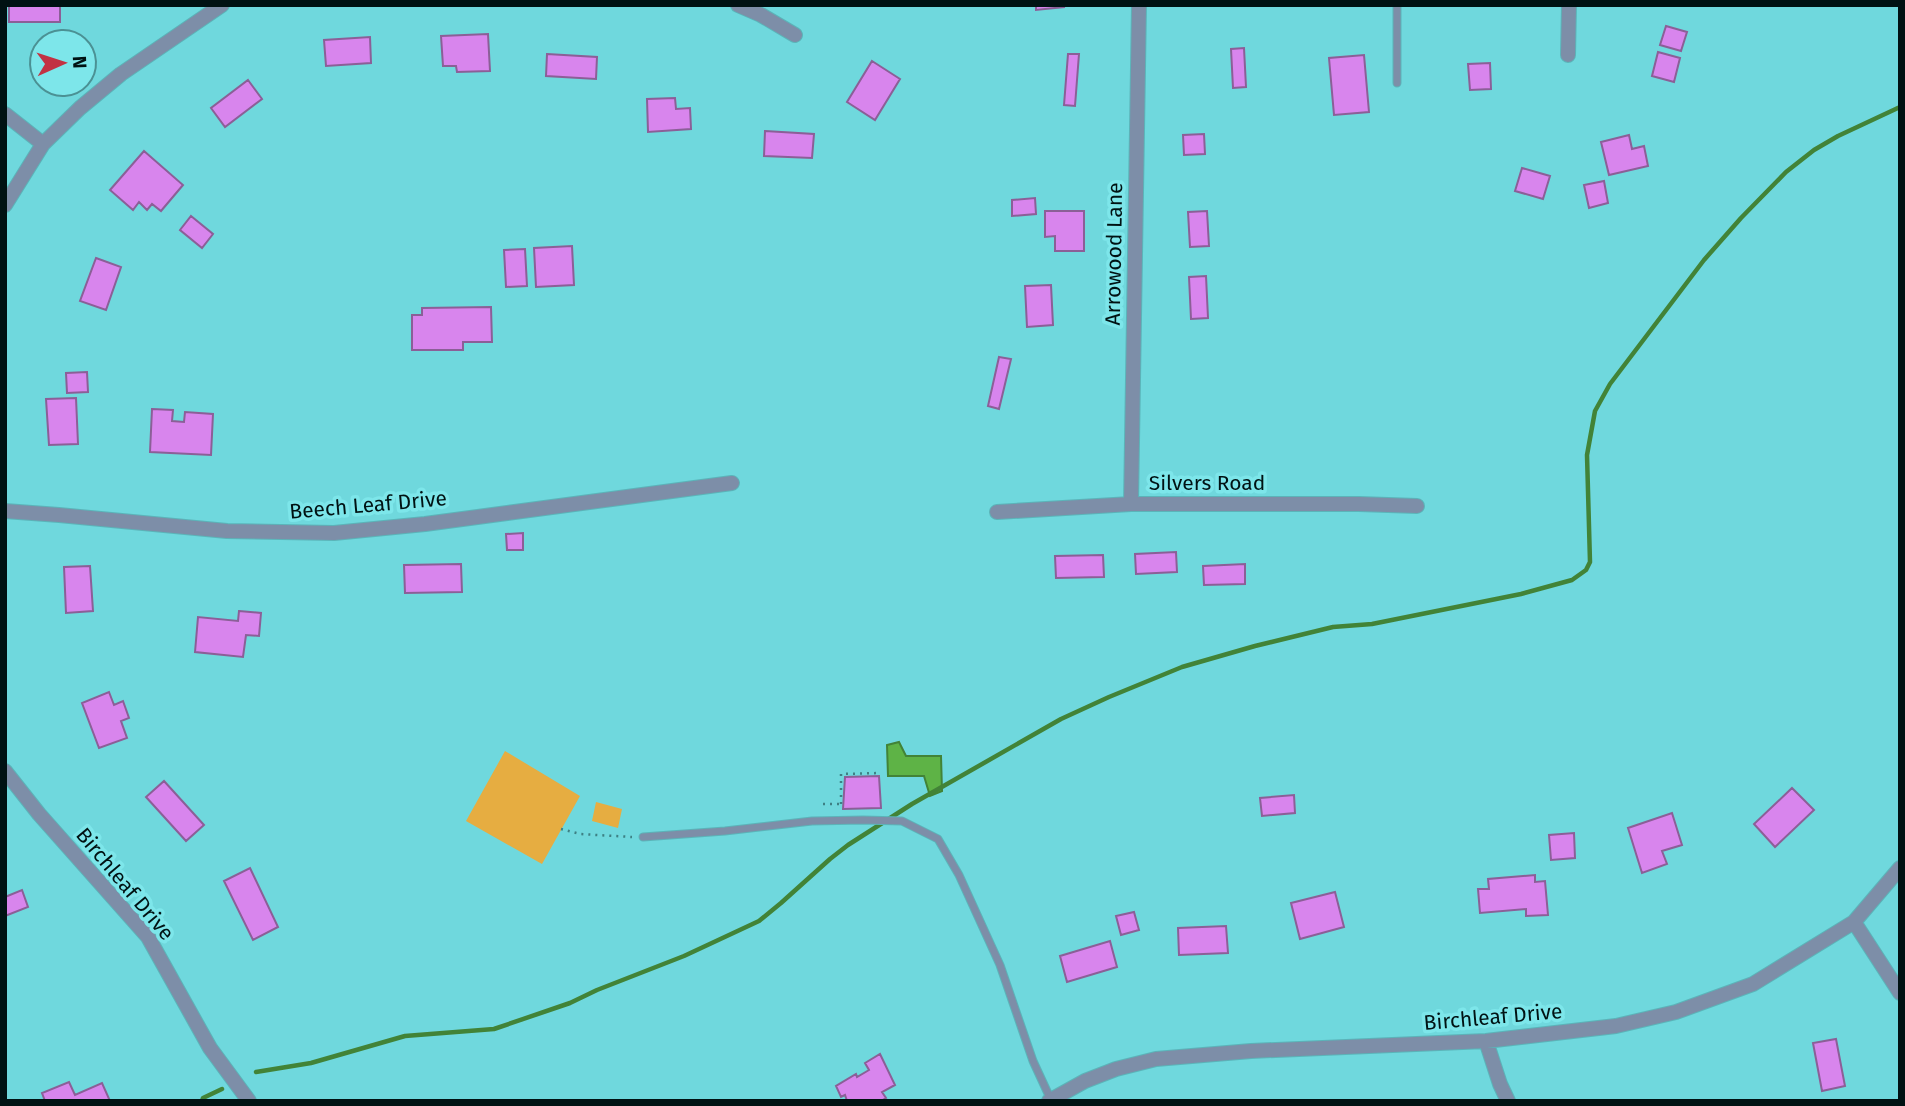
<svg xmlns="http://www.w3.org/2000/svg" width="1905" height="1106" font-family="'Fira Sans',sans-serif">
	<style>
		.green { fill: #e6ad41 }
		.water { fill: #5eb346; stroke: #428337; stroke-width: 2 }
		.lines { fill: none; stroke-linecap: round; stroke-linejoin: round }
		.stream { stroke: #428337; stroke-width: 4.5 }
		.building { fill: #d885ed; stroke: #8b5f97; stroke-width: 2 }
		.lane-casing { stroke: #5bb4b9; stroke-width: 9 }
		.street-casing { stroke: #5bb4b9; stroke-width: 16 }
		.path { stroke: #3e8084; stroke-width: 2.5; stroke-dasharray: 2 5; stroke-linecap: butt }
		.lane { stroke: #7d8ea8; stroke-width: 7 }
		.street { stroke: #7d8ea8; stroke-width: 14 }
		.labels { text-anchor: middle; stroke-width: 7; stroke-linejoin: round; paint-order: stroke }
		.street-label { font-size: 21px; fill: #001213; stroke: #7de6ea }
	</style>
	<rect width="100%" height="100%" fill="#6fd8dd"/>
	<path class="green" d="M505 751 580 796 542 864 466 821Z
		M596 802 622 809 618 828 592 821Z"/>
	<path class="water" d="M899 742 906 756H941L942 791 930 796 924 776H888L887 745Z"/>
	<g class="lines">
		<path class="stream" d="M256 1072 311 1063 405 1036 494 1029 570 1003 597 990 684 956 759 921 781 903 830 859 848 845 912 804 1061 719 1109 697 1182 667 1255 646 1333 627 1372 624 1521 594 1572 580 1586 570 1590 562 1587 455 1595 411 1610 384 1704 260 1741 218 1786 172 1814 150 1838 136 1900 107
			M202 1101 203 1098 222 1089"/>
	</g>
	<path class="building" d="M9 5H60V22H9Z
		M1036 5H1064V7L1036 10Z
		M1666 26 1687 32 1681 51 1660 45Z
		M488 34 490 71 457 72 456 66H443L441 36Z
		M370 37 371 63 326 66 324 40Z
		M1244 48 1246 87 1233 88 1231 49Z
		M1658 52 1680 58 1674 82 1652 76Z
		M547 54 597 57 596 79 546 76Z
		M1068 54H1079L1075 106 1064 105Z
		M1364 55 1369 112 1334 115 1329 58Z
		M872 61 900 79 875 120 847 102Z
		M1490 63 1491 89 1470 90 1468 64Z
		M248 80 262 99 225 127 211 108Z
		M675 98 676 109 690 108 691 129 648 132 647 99Z
		M765 131 814 134 812 158 764 156Z
		M1204 134 1205 154 1184 155 1183 135Z
		M1629 135 1632 149 1644 146 1648 166 1609 175 1601 142Z
		M144 151 183 185 161 211 152 204 147 210 139 202 133 210 110 190Z
		M1522 168 1550 176 1543 199 1515 191Z
		M1604 181 1608 203 1589 208 1584 185Z
		M1035 198 1036 214 1012 216V200Z
		M1045 211H1084V251H1055V236L1045 237Z
		M1207 211 1209 246 1190 247 1188 212Z
		M191 216 213 234 202 248 180 230Z
		M572 246 574 285 536 287 534 248Z
		M525 249 527 286 506 287 504 250Z
		M96 258 121 267 106 310 80 301Z
		M1206 276 1208 318 1191 319 1189 277Z
		M1051 285 1053 325 1027 327 1025 286Z
		M491 307 492 342H463V350H412V315H422V308Z
		M999 357 1011 359 999 409 988 406Z
		M87 372 88 392 67 393 66 373Z
		M76 398 78 444 49 445 46 399Z
		M152 409 173 410 172 421 184 422 185 412 213 414 211 455 150 452Z
		M523 533V550H507L506 534Z
		M1176 552 1177 572 1136 574 1135 554Z
		M1103 555 1104 577 1056 578 1055 556Z
		M461 564 462 592 405 593 404 565Z
		M1245 564V584L1204 585 1203 566Z
		M90 566 93 611 66 613 64 567Z
		M239 611 261 613 259 636 246 635 243 657 195 652 198 617 238 621Z
		M109 692 114 705 123 701 129 718 121 721 127 738 99 748 82 703Z
		M879 776 881 808 843 809 845 777Z
		M164 781 204 825 186 841 146 797Z
		M1792 788 1814 810 1775 847 1754 824Z
		M1294 795 1295 813 1262 816 1260 798Z
		M1672 813 1682 845 1662 851 1667 864 1642 873 1628 828Z
		M1574 833 1575 858 1551 860 1549 835Z
		M250 868 278 927 253 940 224 881Z
		M1535 875V882L1545 881 1548 915 1526 916V909L1480 913 1478 889H1489L1488 879Z
		M22 890 28 907 5 916V897Z
		M1335 892 1344 927 1300 939 1291 903Z
		M1134 912 1139 930 1121 935 1116 916Z
		M1226 926 1228 953 1179 955 1178 928Z
		M1110 941 1117 967 1067 982 1060 956Z
		M1836 1039 1845 1086 1822 1091 1813 1043Z
		M880 1054 895 1085 882 1092 886 1098 881 1101H847L845 1095 841 1097 836 1086 856 1074 857 1077 869 1070 865 1063Z
		M69 1082 75 1095 102 1083 110 1101H45L42 1093Z"/>
	<g class="lines">
		<g class="lane-casing">
			<path id="lane" d="M1397 5V83
				M643 837 725 831 812 821 863 820 902 821 938 839 959 875 1000 965 1033 1061 1051 1100"/>
		</g>
		<g class="street-casing">
			<path id="street" d="M738 5 761 15 795 35
				M1568 55 1569 5
				M5 114 43 144
				M5 205 43 144 80 108 121 74 222 5
				M1131 504 1139 5
				M5 511 59 515 227 531 334 533 425 524 732 483
				M997 512 1131 504H1359L1417 506
				M5 771 39 814 148 937 210 1048 249 1101
				M1854 922 1900 993
				M1486 1041 1500 1084 1508 1101
				M1049 1101 1085 1081 1116 1069 1156 1059 1251 1051 1486 1041 1616 1026 1676 1012 1753 984 1854 922 1900 868"/>
		</g>
		<path class="path" d="M823 804H844
			M841 804V774L880 773
			M561 829 580 834 632 837"/>
		<use href="#lane" class="lane"/>
		<use href="#street" class="street"/>
	</g>
	<g class="labels">
		<g class="street-label">
			<text transform="translate(1114 254) rotate(-89)" y="7">Arrowood Lane</text>
			<text x="1207" y="490">Silvers Road</text>
			<text transform="translate(368 505) rotate(-5)" y="7">Beech Leaf Drive</text>
			<text transform="translate(125 884) rotate(50)" y="7">Birchleaf Drive</text>
			<text transform="translate(1493 1017) rotate(-5)" y="7">Birchleaf Drive</text>
		</g>
	</g>
	<rect width="1905" height="1106" fill="none" stroke="#001213" stroke-width="14"/>
	<g transform="translate(63 63) rotate(87)"><circle r="33" fill="#7de6ea" stroke="#4b9194" stroke-width="2"/>
	<path d="M0-5L12 26L0 18L-12 26Z" fill="#c23243"/>
	<text y="-10" font-size="19" font-weight="bold" text-anchor="middle" fill="#001213">N</text>
	</g>
</svg>
